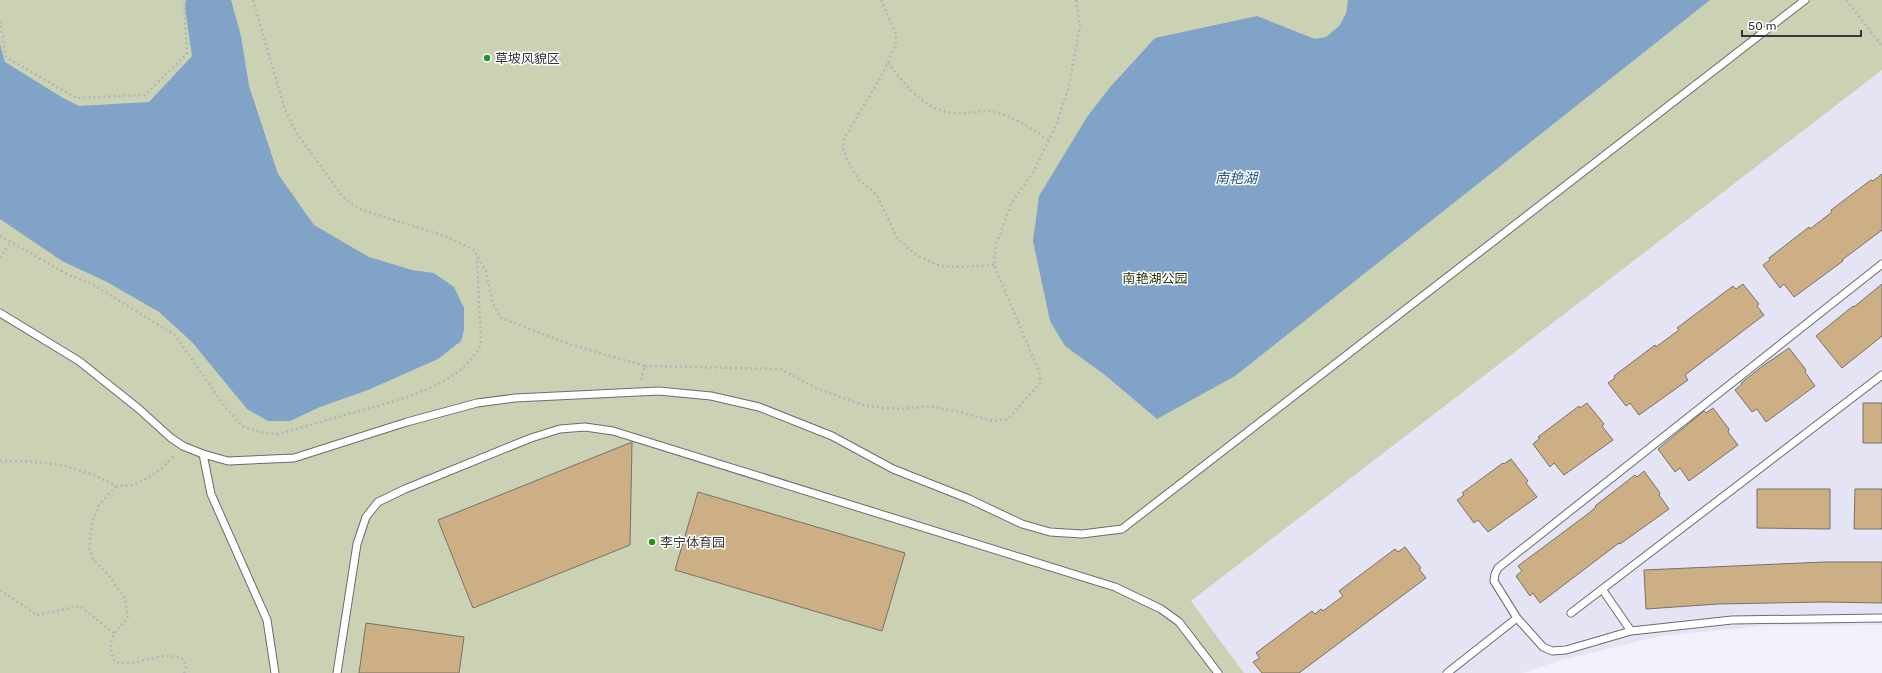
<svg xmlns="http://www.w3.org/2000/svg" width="1882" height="673" font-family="Rubik,'Noto Sans SC',sans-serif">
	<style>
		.built { fill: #e4e4f5 }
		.green { fill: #cad2b3 }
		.water { fill: #80a3c7 }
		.building { fill: #cdaf85; stroke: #77716a }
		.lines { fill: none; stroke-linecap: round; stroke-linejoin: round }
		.service-casing { stroke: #6b6c74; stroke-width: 9 }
		.path { stroke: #b4b4bc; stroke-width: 2.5; stroke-dasharray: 2 3; stroke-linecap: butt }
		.service { stroke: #fff; stroke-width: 7 }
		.poi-dot { fill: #259420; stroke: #fff; stroke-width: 1.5 }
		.labels { text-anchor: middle; stroke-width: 3; stroke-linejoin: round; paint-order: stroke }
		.poi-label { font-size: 13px; fill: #37373b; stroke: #fff; text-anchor: start }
		.park-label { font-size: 13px; fill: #29300b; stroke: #fff }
		.water-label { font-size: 14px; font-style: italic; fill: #235585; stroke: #fff }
	</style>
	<rect width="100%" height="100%" fill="#f1f1fb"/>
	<path class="built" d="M1882 70V625L1764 626 1660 636 1561 660 1522 673H1244L1191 601Z"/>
	<path class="green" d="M0 0H1882V70L1191 601 1244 673H0Z"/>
	<path class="water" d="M186 0H231L241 36 249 86 278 174 314 225 369 257 412 270 434 273 454 287 464 308V330L461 341 438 359 368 390 320 407 290 421H268L247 409 192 342 159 312 107 282 62 261 0 219V44L5 62 63 98 79 106 149 102 192 56 185 8Z
		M1348 0H1710L1235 376 1157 419 1105 375 1065 346 1050 321 1033 241 1039 196 1087 117 1111 86 1155 38 1257 16 1315 39 1326 37 1339 26 1346 14Z"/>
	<path class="building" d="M1882 174V230L1842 260 1843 261 1794 297 1784 284 1780 288 1763 265 1770 260 1769 258 1809 227 1810 229 1832 212 1831 210 1871 180 1873 181Z
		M1743 284 1759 304 1757 306 1764 315 1685 375 1688 380 1639 415 1630 403 1626 406 1608 383 1615 378 1614 376 1655 345 1656 347 1679 330 1677 328 1733 286 1736 289Z
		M1882 284V336L1842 368 1816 336 1853 306 1854 307Z
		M1789 348 1806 370 1805 372 1815 386 1766 422 1757 409 1752 412 1735 390 1742 384 1741 383 1764 365Z
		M1587 403 1604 424 1602 426 1613 440 1564 475 1554 463 1550 467 1533 444 1540 438 1538 437 1579 406 1580 408Z
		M1863 403H1882V443H1863Z
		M1713 408 1729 429 1728 432 1738 445 1689 481 1680 468 1675 472 1658 449 1704 411 1706 413Z
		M632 442 630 545 473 608 438 520Z
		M1511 459 1528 481 1526 483 1537 497 1488 532 1478 520 1474 523 1457 500 1464 495 1462 493 1503 463 1504 464Z
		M1644 471 1660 493 1659 495 1669 509 1620 544 1619 543 1540 603 1533 593 1530 596 1516 576 1522 571 1518 566 1589 513 1596 507 1595 506 1635 475 1637 477Z
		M1757 489H1830V529L1757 528Z
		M1855 489H1882V529H1854Z
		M698 492 905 553 882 631 675 570Z
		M1405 547 1421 568 1419 569 1426 578 1299 673H1262L1253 662 1260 658 1256 653 1312 611 1315 614 1321 609 1323 611 1343 596 1339 591 1395 549 1398 552Z
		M1824 562H1882V603L1824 602 1718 604 1646 609 1644 570Z
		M366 623 464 637 459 673H359Z"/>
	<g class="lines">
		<g class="service-casing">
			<path id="service" d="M0 313 79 361 139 409 171 438 183 446 203 454 228 461 294 458 407 422 477 403 515 398 659 391 711 396 759 407 832 436 893 469 969 499 1022 524 1050 532 1082 534 1122 529 1805 0
				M203 454 211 494 267 620 275 673
				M1602 589 1631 631
				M1571 613 1882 375
				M1517 618 1543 647 1552 651 1566 650 1631 631 1732 620 1882 618
				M337 673 357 544 366 517 378 502 405 489 531 438 560 429 585 427 613 431 1115 587 1161 609 1179 622 1218 673
				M1447 673 1517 618 1494 581 1495 574 1498 568 1882 264"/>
		</g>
		<path class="path" d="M253 0 285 110 296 132 343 197 359 209 445 236 474 250 486 271 493 304 501 318 569 344 645 366 640 382
			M881 0 896 34V44L883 73 845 137 843 149 848 162 859 180 877 195 897 238 915 254 940 266 960 267 994 265
			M1846 0 1882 46
			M0 21 6 57 76 98 145 95 187 54 184 0
			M888 63C906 85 925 113 957 113 968 114 978 111 988 111 1010 113 1031 129 1049 140
			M0 236 69 275 92 284 175 335 223 404 242 426 260 432 278 434C303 427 327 420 352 413 394 401 461 387 481 344L477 257
			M0 258 11 241
			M645 366 781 369 816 388 866 406 898 409 929 406 960 412 993 421 1008 419 1040 383V374L994 265 996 245 1011 204 1034 171 1049 140 1057 123 1069 86 1080 25 1076 0
			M0 461H24L62 465 94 475 116 486 133 485 151 476 161 469 175 454
			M116 486 99 505 92 521 89 548 93 559 110 577 125 599 128 618C114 633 105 641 115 662 137 668 163 648 184 660L186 668 184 673
			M0 590 37 615 80 606 115 634"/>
		<use href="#service" class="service"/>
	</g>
	<g class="poi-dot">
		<circle cx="487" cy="58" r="4"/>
		<circle cx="652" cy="542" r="4"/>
	</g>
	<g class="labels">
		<g class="poi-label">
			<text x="495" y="63">草坡风貌区</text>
			<text x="660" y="547">李宁体育园</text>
		</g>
		<g class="park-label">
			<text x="1155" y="283">南艳湖公园</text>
		</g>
		<g class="water-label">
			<text x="1236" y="183">南艳湖</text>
		</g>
	</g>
	<path d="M1742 30v6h119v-6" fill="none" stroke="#37373b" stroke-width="2"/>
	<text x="1748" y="30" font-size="12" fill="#37373b" stroke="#ffffff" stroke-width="3" paint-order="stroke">50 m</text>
</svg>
